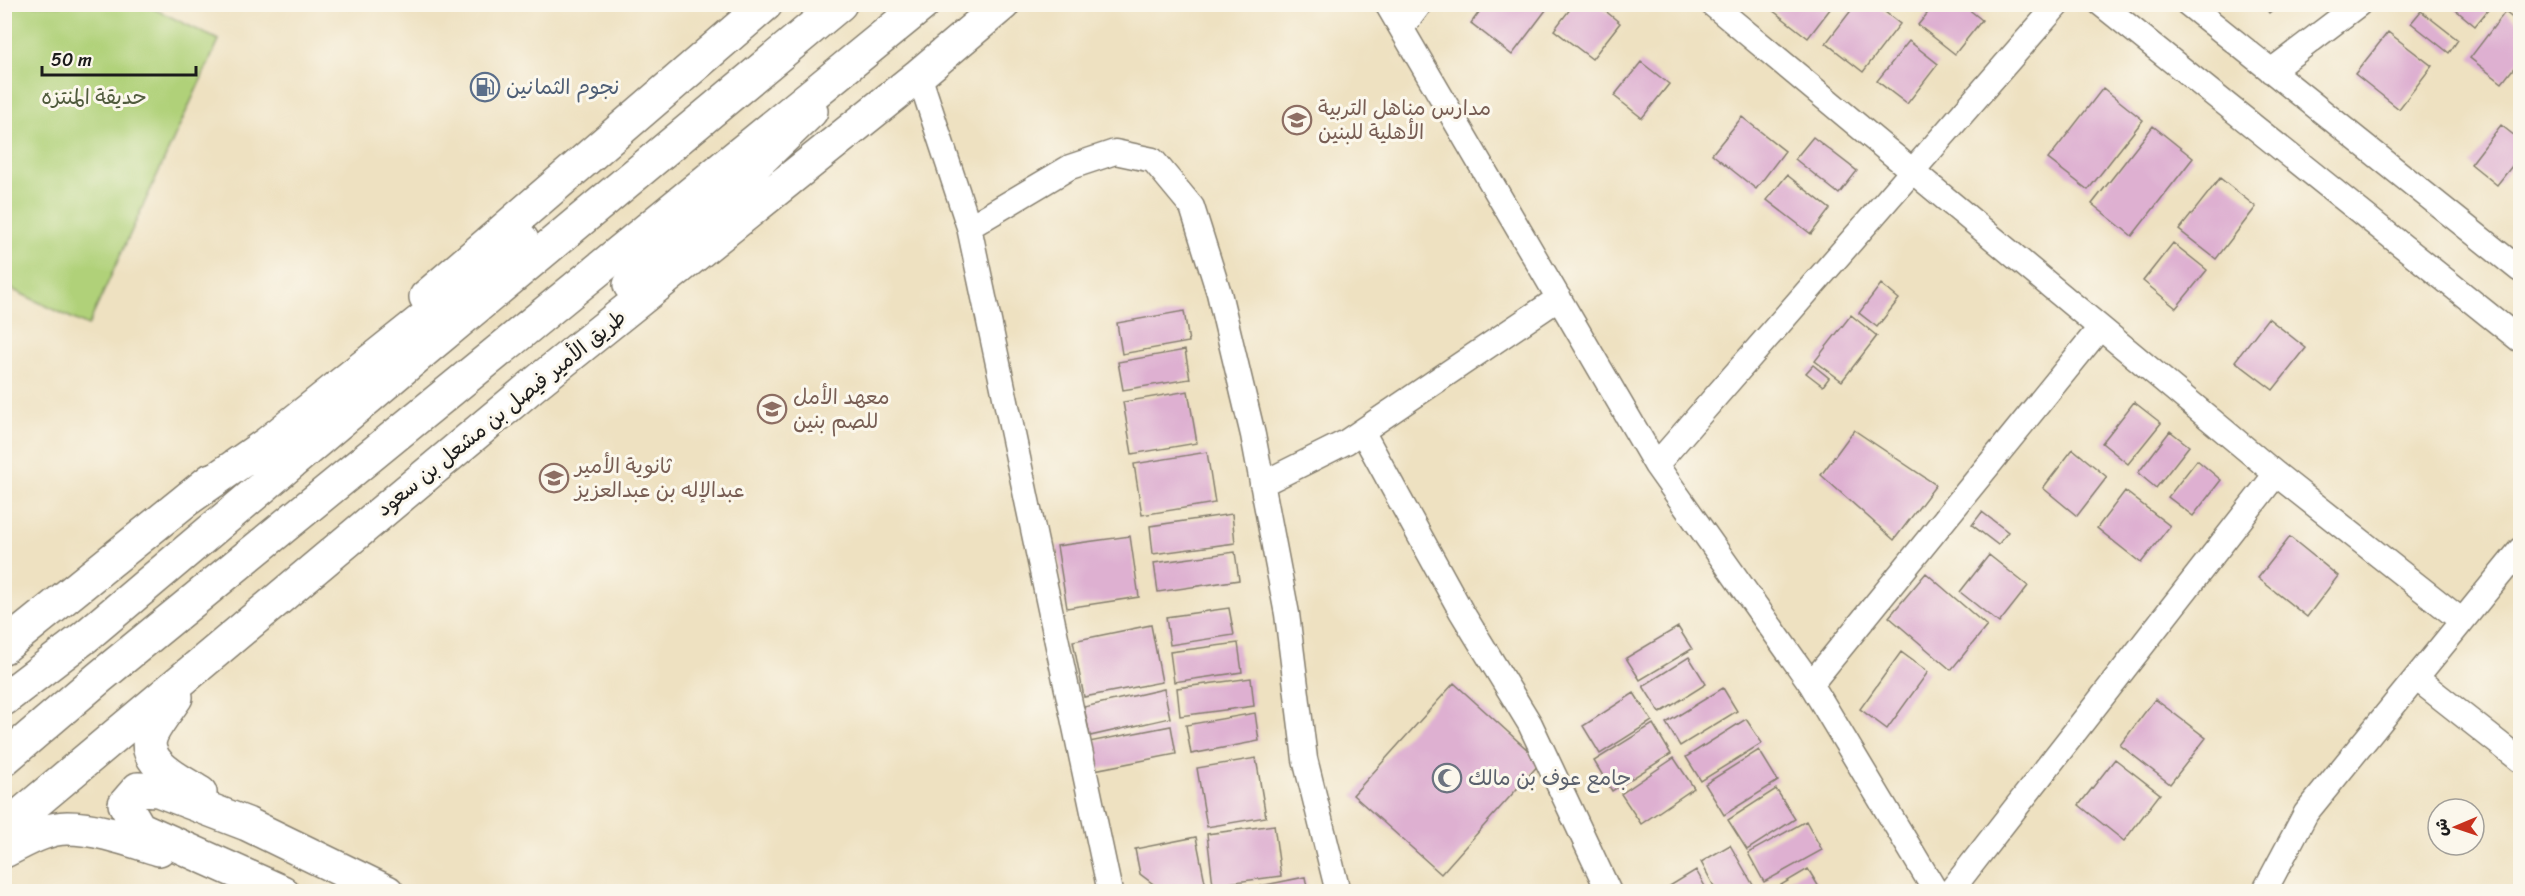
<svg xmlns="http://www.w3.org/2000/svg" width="2525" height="896" font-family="Sriracha,'Playpen Sans Arabic',sans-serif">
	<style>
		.green { fill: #b0d179; stroke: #66764a; stroke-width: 1.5 }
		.building { fill: #deb0d1 }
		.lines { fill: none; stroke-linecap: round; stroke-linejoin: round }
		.street-casing { stroke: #857e6e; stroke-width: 27 }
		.secondary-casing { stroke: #857e6e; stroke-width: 36 }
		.primary-casing { stroke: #857e6e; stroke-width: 36 }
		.street { stroke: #fff; stroke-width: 24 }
		.secondary { stroke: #fff; stroke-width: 33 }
		.primary { stroke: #fff; stroke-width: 33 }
		.labels { text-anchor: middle; stroke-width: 6; stroke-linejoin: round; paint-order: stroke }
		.service-label { font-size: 21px; fill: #4e5e75; stroke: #fbf7ec; text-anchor: start }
		.park-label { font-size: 21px; fill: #505b3d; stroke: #fbf7ec }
		.education-label { font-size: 21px; fill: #785e54; stroke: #fbf7ec; text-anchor: start }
		.street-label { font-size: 21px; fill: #1c1c1c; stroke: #fbf7ec }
		.worship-label { font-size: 21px; fill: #5b616d; stroke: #fbf7ec; text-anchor: start }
	</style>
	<rect width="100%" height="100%" fill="#fbf7ec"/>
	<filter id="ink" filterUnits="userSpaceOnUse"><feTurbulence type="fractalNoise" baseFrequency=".0167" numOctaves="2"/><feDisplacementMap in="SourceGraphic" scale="12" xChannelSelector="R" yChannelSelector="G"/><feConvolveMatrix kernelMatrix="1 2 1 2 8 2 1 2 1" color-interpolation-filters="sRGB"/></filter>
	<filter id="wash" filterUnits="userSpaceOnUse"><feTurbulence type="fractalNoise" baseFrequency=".008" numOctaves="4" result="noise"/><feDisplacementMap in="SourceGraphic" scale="24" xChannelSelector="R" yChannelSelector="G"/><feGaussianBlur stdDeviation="1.35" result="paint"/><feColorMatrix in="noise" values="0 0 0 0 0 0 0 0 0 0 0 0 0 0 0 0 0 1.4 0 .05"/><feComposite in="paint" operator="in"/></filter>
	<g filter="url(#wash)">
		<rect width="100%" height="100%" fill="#eee1c1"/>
		<path class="green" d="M4 5H146L219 40 88 326 5 286Z"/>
		<g id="blocks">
			<path class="building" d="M1485 4H1539L1546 10 1512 55 1471 23Z
				M1574 4H1597L1620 23 1592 59 1554 30Z
				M1768 4H1834L1808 38 1767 6Z
				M1856 4H1875L1900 24 1863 72 1826 43Z
				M1935 4H1962L1982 20 1955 54 1918 25Z
				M2263 4H2280L2269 13Z
				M2452 5H2492L2475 26 2451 6Z
				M2421 11 2458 40 2449 53 2411 23Z
				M2505 12 2520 24V60L2502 83 2470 58Z
				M2388 32 2432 66 2399 109 2355 74Z
				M1909 41 1938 64 1907 104 1877 81Z
				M1641 62 1669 84 1642 118 1614 96Z
				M2103 88 2143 120 2088 190 2048 159Z
				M1742 117 1785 151 1756 189 1712 154Z
				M2501 125 2520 140V156L2497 185 2471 164Z
				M2153 126 2193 158 2132 236 2092 204Z
				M1813 137 1857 171 1839 194 1795 159Z
				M1787 175 1830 209 1811 234 1767 200Z
				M2220 178 2256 207 2216 259 2179 230Z
				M2173 243 2207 270 2176 308 2143 281Z
				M1881 284 1899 299 1877 327 1859 313Z
				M1184 311 1189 342 1122 354 1117 323Z
				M1851 315 1877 336 1842 381 1815 361Z
				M2268 318 2306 348 2273 390 2235 361Z
				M1185 350 1190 379 1123 390 1118 362Z
				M1813 365 1829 378 1823 386 1806 373Z
				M1188 391 1197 443 1132 454 1123 402Z
				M2134 402 2161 423 2128 464 2102 443Z
				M1854 430 1936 485 1894 540 1821 475Z
				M2170 431 2189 446 2156 488 2138 473Z
				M2073 449 2107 477 2077 516 2043 488Z
				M1207 452 1215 503 1142 515 1134 464Z
				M2197 460 2221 480 2193 516 2168 497Z
				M2125 491 2170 526 2141 563 2097 528Z
				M1982 512 2008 532 1998 545 1972 525Z
				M1232 514 1235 543 1153 554 1150 526Z
				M1130 536 1139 597 1067 608 1057 546Z
				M2290 537 2338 576 2307 617 2258 578Z
				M1235 552 1239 580 1158 592 1154 563Z
				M1989 555 2028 586 1999 623 1960 592Z
				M1926 573 1987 626 1951 670 1889 617Z
				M1229 608 1234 635 1170 645 1166 617Z
				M1151 625 1162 682 1084 697 1073 641Z
				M1678 627 1692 649 1640 680 1626 658Z
				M1238 643 1242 672 1174 682 1170 652Z
				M1901 652 1928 672 1887 729 1860 709Z
				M1689 657 1706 684 1660 713 1643 686Z
				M1251 678 1254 706 1180 716 1177 688Z
				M1454 683 1541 762 1441 874 1353 795Z
				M1723 688 1737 711 1680 746 1666 723Z
				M1164 689 1170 718 1090 736 1084 707Z
				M1634 693 1652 721 1600 754 1583 726Z
				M2155 699 2206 738 2170 784 2120 745Z
				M1255 713 1259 741 1191 754 1186 725Z
				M1746 719 1762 743 1701 781 1686 757Z
				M1653 724 1671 754 1612 791 1594 761Z
				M1171 726 1176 754 1094 770 1089 742Z
				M1759 750 1778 781 1724 815 1705 784Z
				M1256 758 1266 817 1207 827 1197 768Z
				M1674 758 1694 788 1641 824 1621 794Z
				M2115 759 2160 794 2124 841 2079 805Z
				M1776 789 1795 819 1747 850 1728 820Z
				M1806 821 1822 850 1764 882 1748 853Z
				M1274 825 1281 876 1213 885 1207 834Z
				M1196 837 1207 892H1164L1140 874 1135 849Z
				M1730 845 1757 892H1717L1701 862Z
				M1808 869 1822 892H1775L1774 889Z
				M1696 870 1708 892H1671L1668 887Z
				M1305 877 1308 892H1261L1260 886Z
				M1256 887 1257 892H1237V890Z"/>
		</g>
	</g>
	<g filter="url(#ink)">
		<use href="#blocks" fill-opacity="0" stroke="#857e6e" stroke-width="1.5"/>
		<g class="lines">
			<g class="street-casing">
				<path id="street" d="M1387 4 1656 465 1811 684 1936 892
					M1712 4 2276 474 2462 621
					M2101 4 2520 340
					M2188 4 2520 270
					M1402 28 1420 4
					M2271 71 2359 4
					M919 75 969 227 1110 892
					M969 227 1070 167 1115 152 1153 160 1192 207 1219 293 1253 435 1287 614 1305 759 1338 892
					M1362 431 1461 611 1530 724 1609 892
					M1656 465 2058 4
					M1262 484 1346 442 1559 298
					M2416 678 2520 760
					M1811 684 2100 328
					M1950 892 2276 474
					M2264 892 2306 813 2520 550"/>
			</g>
			<g class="secondary-casing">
				<path id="secondary" d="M630 285 811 111
					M426 297 766 4
					M4 647 211 480
					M176 697C168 709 158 721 152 733 138 762 181 781 200 793
					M4 829 531 387 919 75 1003 4
					M4 851C23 842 45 828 67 828 97 828 130 840 159 849
					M282 892 139 828 125 804 138 789 158 790 247 824 387 892"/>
			</g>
			<g class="primary-casing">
				<path id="primary" d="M189 498 268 443 522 240
					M4 699 85 637 426 349 840 4
					M4 759 100 677 923 4"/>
			</g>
			<use href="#street" class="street"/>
			<use href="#secondary" class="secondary"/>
			<use href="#primary" class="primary"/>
		</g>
	</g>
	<defs>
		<g id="fuel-ring" transform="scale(1.5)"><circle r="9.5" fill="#fbf7ec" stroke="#5c6f8a" stroke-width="1.5"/><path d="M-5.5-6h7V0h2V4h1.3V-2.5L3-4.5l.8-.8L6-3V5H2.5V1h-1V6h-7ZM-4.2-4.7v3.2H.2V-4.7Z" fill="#5c6f8a"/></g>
		<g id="school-ring" transform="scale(1.5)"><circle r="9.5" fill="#fbf7ec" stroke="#8d6e63" stroke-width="1.5"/><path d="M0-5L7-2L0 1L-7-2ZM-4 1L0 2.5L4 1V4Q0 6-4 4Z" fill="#8d6e63"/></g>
		<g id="mosque-ring" transform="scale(1.5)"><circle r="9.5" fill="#fbf7ec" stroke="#6b7280" stroke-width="1.5"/><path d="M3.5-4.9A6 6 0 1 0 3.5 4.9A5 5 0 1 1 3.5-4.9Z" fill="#6b7280"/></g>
	</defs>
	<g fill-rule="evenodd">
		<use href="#fuel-ring" x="485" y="87"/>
		<use href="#school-ring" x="1297" y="120"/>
		<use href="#school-ring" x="772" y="409"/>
		<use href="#school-ring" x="554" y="478"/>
		<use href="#mosque-ring" x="1447" y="778"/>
	</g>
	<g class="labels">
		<g class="service-label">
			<text x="506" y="94">نجوم الثمانين</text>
		</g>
		<g class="park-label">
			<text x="94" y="104">حديقة المنتزه</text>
		</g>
		<g class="education-label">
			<text x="1318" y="115">مدارس مناهل التربية<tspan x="1318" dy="24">الأهلية للبنين</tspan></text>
			<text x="793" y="404">معهد الأمل<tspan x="793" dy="24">للصم بنين</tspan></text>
			<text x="575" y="473">ثانوية الأمير<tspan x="575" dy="24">عبدالإله بن عبدالعزيز</tspan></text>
		</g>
		<g class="street-label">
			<text transform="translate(501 413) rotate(-39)" y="7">طريق الأمير فيصل بن مشعل بن سعود</text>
		</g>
		<g class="worship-label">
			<text x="1468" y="785">جامع عوف بن مالك</text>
		</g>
	</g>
	<rect width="2525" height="896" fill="none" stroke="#fbf7ec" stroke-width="24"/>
	<g transform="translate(2456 827) rotate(268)"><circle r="28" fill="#fbf7ec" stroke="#a29f99" stroke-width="1.5"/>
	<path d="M0-4.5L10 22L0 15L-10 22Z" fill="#c8321e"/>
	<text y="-9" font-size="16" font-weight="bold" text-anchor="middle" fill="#1c1c1c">ش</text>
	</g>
	<path d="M42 66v9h154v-9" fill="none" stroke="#1c1c1c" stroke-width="3"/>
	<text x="51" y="66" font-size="18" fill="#1c1c1c" stroke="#fbf7ec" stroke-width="4.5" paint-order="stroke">50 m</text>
</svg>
